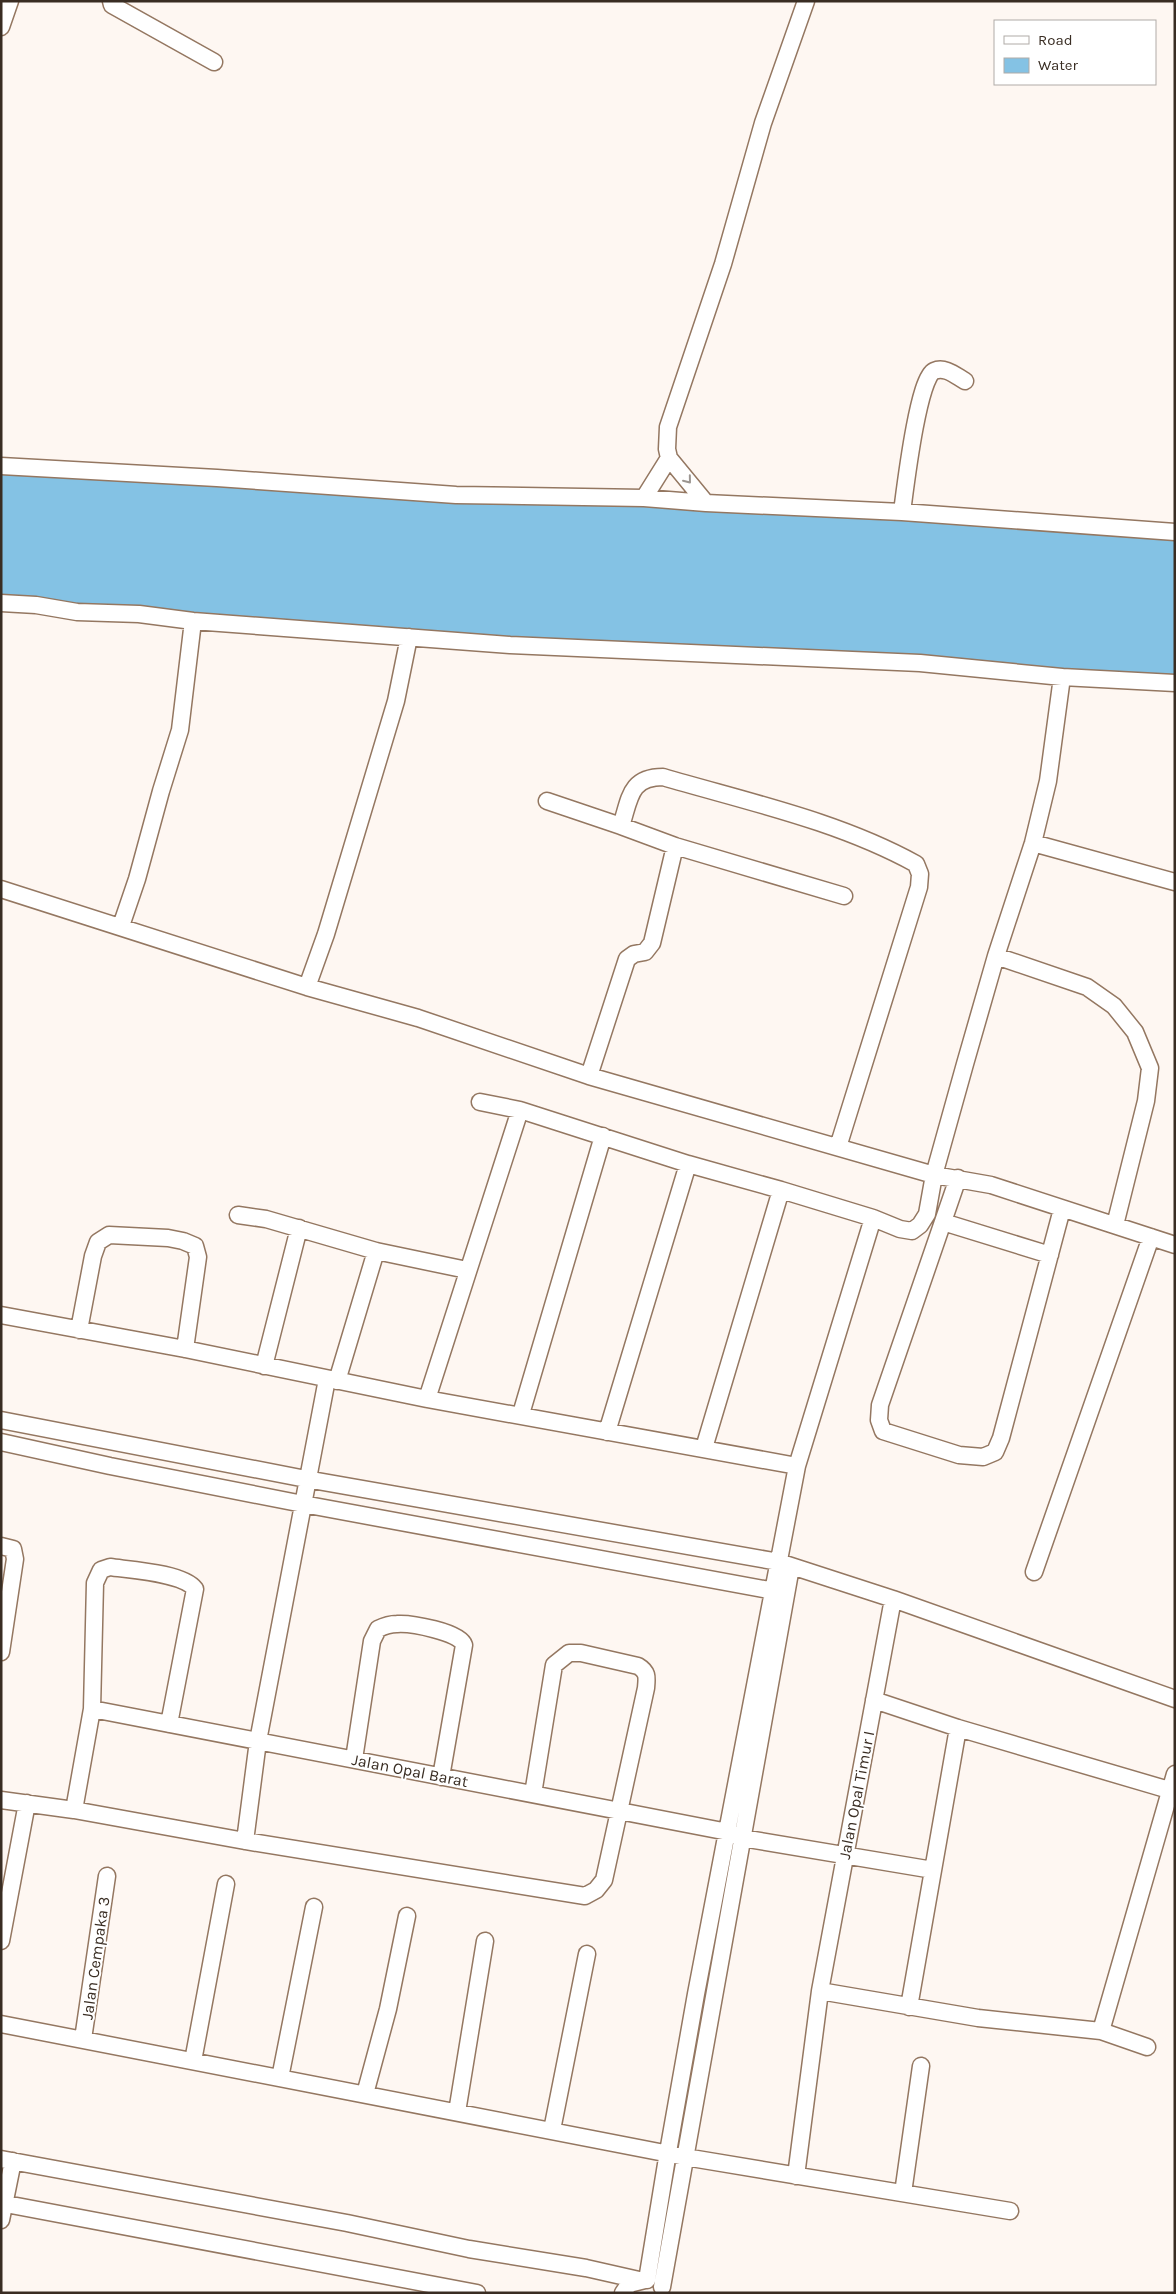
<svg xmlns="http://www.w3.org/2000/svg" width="1176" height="2294" font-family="Karla,sans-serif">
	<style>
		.water { fill: #84c2e4 }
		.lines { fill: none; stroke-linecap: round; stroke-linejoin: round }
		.minor-casing { stroke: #947761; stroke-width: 19 }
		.minor { stroke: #fff; stroke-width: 16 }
		.oneway { stroke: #9c9691 }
		.labels { text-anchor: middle; stroke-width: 4; stroke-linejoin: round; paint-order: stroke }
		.street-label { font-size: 16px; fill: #392d23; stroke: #fff }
	</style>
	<rect width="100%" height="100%" fill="#fef7f2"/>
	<path class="water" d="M1 466 1175 532V683L409 637 1 603Z"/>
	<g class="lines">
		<g class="minor-casing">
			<path id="minor" d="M111 1 112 5 214 62
				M1 27 10 1
				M1 466 217 478 456 495 644 498 706 503 902 512 1175 532
				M644 498 669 458
				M706 503 669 458 667 449 668 427 723 264 763 123 806 1
				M902 512C905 490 918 378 934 371 945 366 956 376 965 381
				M1 603 36 605 77 612 139 614 193 621 510 645 920 663 1062 677 1175 683
				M547 801 621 826
				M1033 843 1175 882
				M675 846 844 896
				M1 889 307 987 418 1018 589 1076 934 1175 991 1185 1175 1245
				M121 926 137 879 161 791 180 730 193 621
				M996 956 1087 987 1114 1006 1135 1032 1150 1068 1146 1101 1115 1225
				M307 987 326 934 396 701 409 637
				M589 1076 627 959 634 954 645 952 652 943 675 846 621 826C630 799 629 777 663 777 748 802 838 821 916 864L920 874 919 887 838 1147
				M480 1102 520 1110 688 1164 781 1190 873 1218 900 1229 912 1231 920 1225 927 1214 934 1175 965 1064 996 956 1033 843 1048 781 1062 677
				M958 1178 880 1405 879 1420 883 1431 959 1455 983 1457 995 1452 1001 1438 1062 1209
				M238 1215 266 1219 376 1251 467 1270
				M943 1222 1050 1255
				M1 1315 185 1349 427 1399 797 1466
				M79 1330 93 1256 98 1242 109 1235 168 1238 183 1241 195 1246 198 1257 185 1349
				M264 1366 299 1228
				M337 1381 376 1251
				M427 1399 520 1110
				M521 1414 603 1136
				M1 1420 306 1479 779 1562 893 1599 1175 1699
				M607 1432 688 1164
				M1 1442 110 1466 303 1504 785 1593
				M704 1448 781 1190
				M1 1546 13 1549 15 1559 1 1652
				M1034 1572 1151 1237
				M874 1700 958 1728 1169 1790
				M92 1709 728 1832 742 1838 933 1870
				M354 1759 372 1641 378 1629C384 1626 390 1624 397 1624 411 1623 460 1632 464 1645L441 1777
				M1 1800 74 1810 245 1841 585 1896 596 1890 604 1880 646 1688C647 1677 648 1672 638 1666L581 1653H569L554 1665 533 1794
				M74 1810 92 1709 95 1583 101 1570 110 1567C131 1570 183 1573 195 1589L169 1724
				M245 1841 258 1741 327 1379
				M1 1941 27 1803
				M820 1991 978 2018 1101 2031 1147 2047
				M909 2007 958 1728
				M1 2024 685 2157 1010 2211
				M1101 2031 1175 1774
				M83 2039 107 1876
				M193 2061 226 1884
				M280 2078 314 1907
				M365 2094 388 2009 407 1916
				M457 2112 485 1941
				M552 2130 587 1954
				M1 2159 347 2223 469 2249 586 2268 639 2280
				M796 2176 820 1991 893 1599
				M903 2193 921 2066
				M1 2203 477 2293
				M1 2220 13 2161
				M647 2280 668 2152 696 1994 797 1466 873 1218
				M662 2287 791 1567
				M623 2293 629 2284 645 2280"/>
		</g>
		<use href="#minor" class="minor"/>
	</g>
	<defs><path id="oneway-chevron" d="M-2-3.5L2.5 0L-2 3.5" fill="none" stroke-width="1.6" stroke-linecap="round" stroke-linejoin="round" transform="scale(1.25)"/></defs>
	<use class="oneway" href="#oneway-chevron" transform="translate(688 480) rotate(51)"/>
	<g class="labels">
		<g class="street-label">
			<text transform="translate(410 1770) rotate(11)" y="6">Jalan Opal Barat</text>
			<text transform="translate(856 1795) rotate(-79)" y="6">Jalan Opal Timur I</text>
			<text transform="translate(95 1958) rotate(-82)" y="6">Jalan Cempaka 3</text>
		</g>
	</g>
	<rect width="1176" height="2294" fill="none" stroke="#392d23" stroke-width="5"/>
	<rect x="994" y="20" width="162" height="65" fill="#ffffff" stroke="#b0aba7"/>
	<rect x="1004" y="36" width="25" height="8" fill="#ffffff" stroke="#b0aba7"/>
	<text x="1038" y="45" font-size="15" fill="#392d23">Road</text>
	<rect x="1004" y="58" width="25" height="15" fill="#84c2e4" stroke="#b0aba7"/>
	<text x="1038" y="70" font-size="15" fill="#392d23">Water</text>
</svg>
